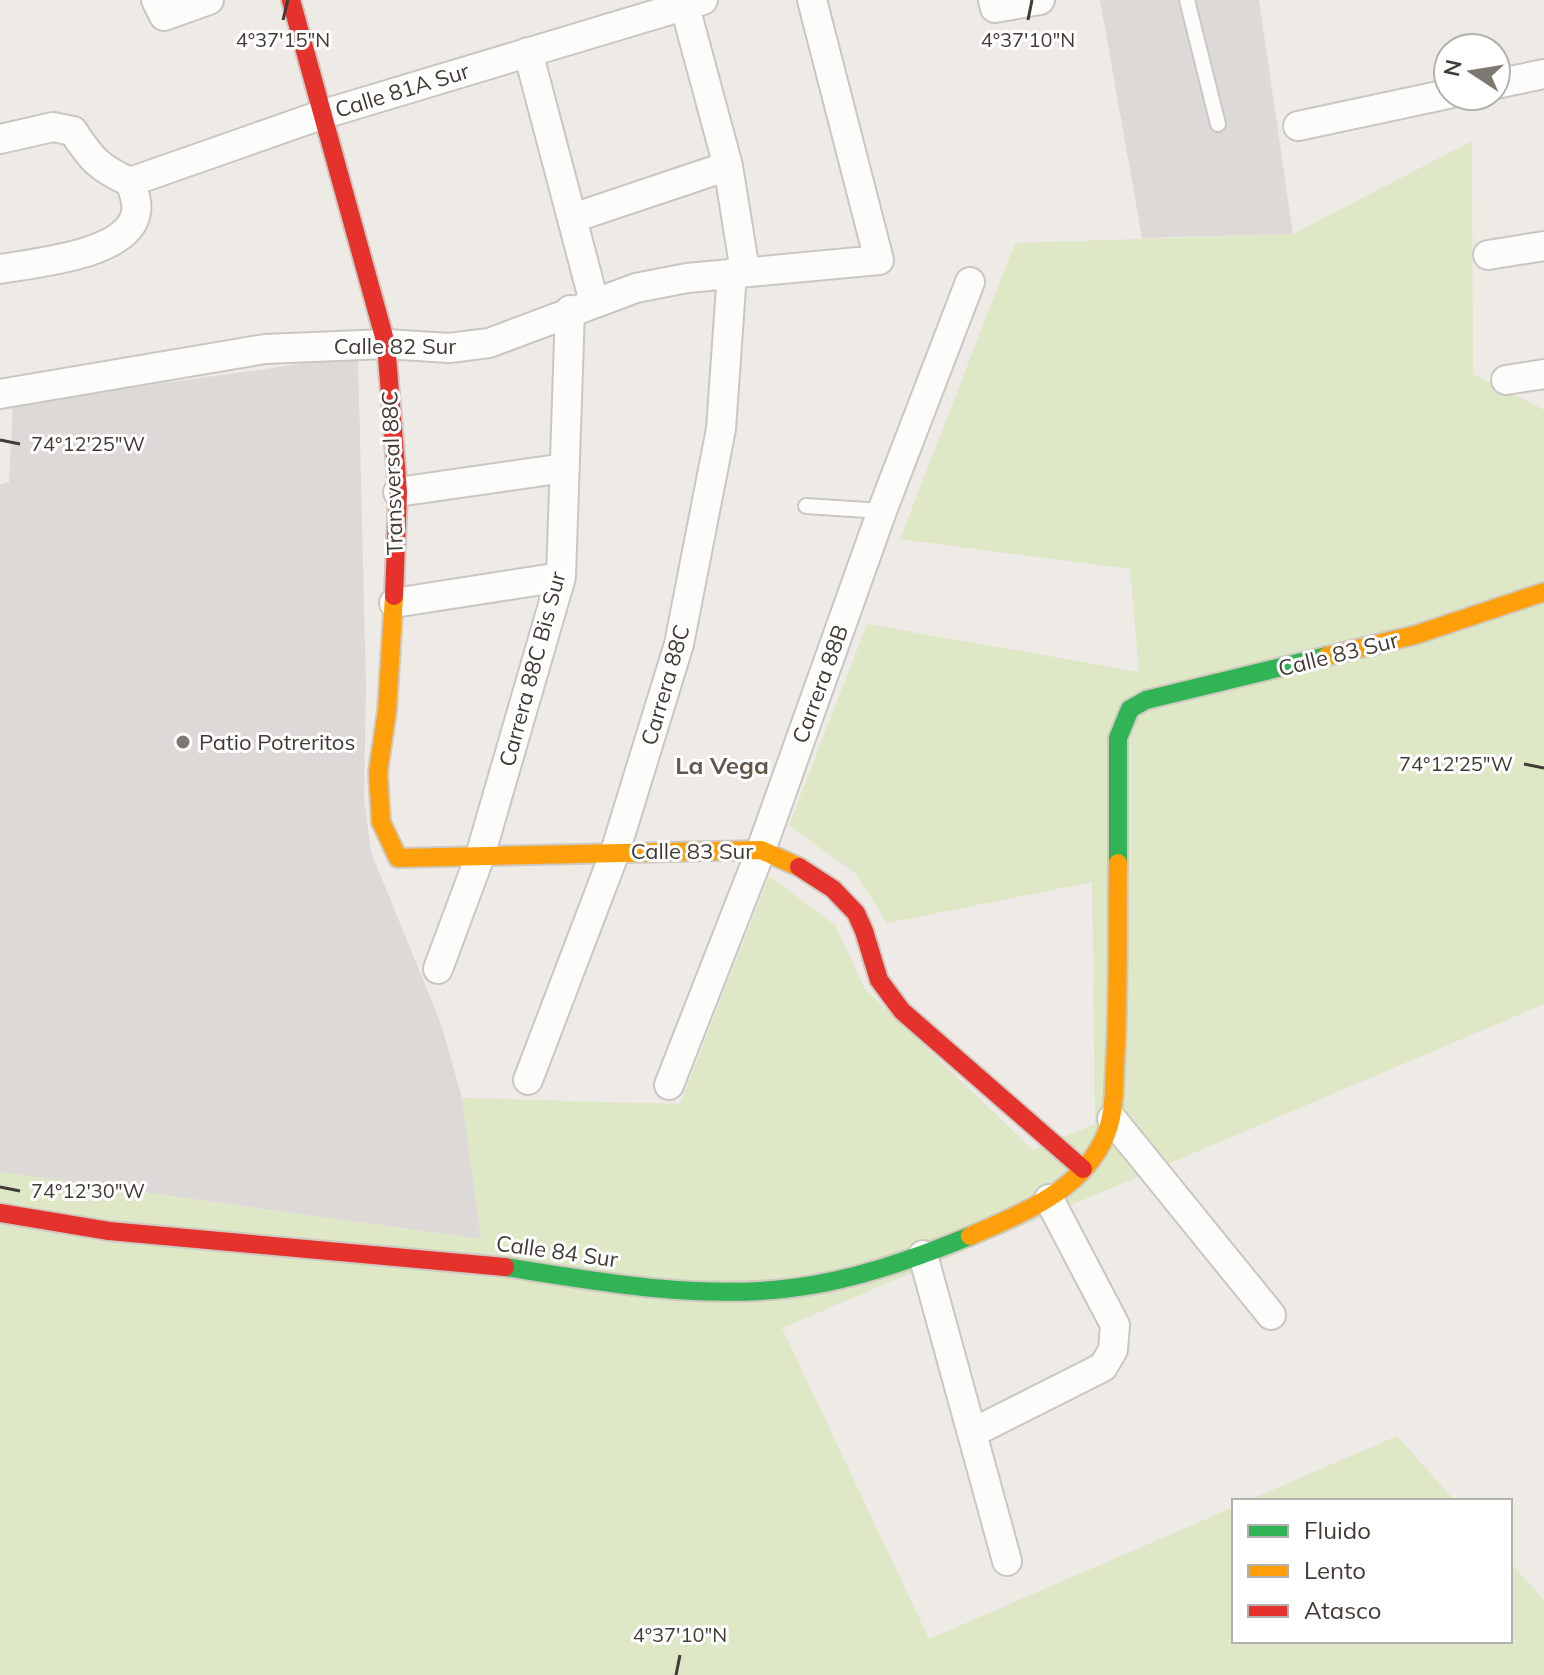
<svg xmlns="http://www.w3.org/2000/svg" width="1544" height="1675" font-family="Mulish,sans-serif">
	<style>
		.green { fill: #dee7c6 }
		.parking { fill: #ddd9d6 }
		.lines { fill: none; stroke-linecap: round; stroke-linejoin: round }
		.lane-casing { stroke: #cac6c2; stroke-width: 18 }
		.street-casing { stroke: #cac6c2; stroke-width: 32 }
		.fast-casing { stroke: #cec8be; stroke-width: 22 }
		.slow-casing { stroke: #cec8be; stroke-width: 22 }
		.jam-casing { stroke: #cec8be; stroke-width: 22 }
		.lane { stroke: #fcfcfb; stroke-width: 14 }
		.street { stroke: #fcfcfb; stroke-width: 28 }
		.fast { stroke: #30b455; stroke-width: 18 }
		.slow { stroke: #ff9f0a; stroke-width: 18 }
		.jam { stroke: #e5322d; stroke-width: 18 }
		.ticks { fill: none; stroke: #423b33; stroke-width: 3 }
		.poi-dot { fill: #7e7872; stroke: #fff; stroke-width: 3 }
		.labels { text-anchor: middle; stroke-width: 6; stroke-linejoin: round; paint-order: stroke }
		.street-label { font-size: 22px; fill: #423b33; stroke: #fff }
		.poi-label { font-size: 22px; fill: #423b33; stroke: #fff; text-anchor: start }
		.neighbourhood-label { font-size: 24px; font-weight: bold; fill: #64574a; stroke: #fff }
		.ticks-label { font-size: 20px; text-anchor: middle; fill: #423b33; stroke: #fff; stroke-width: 6; stroke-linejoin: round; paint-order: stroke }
	</style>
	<rect width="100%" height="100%" fill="#eeeae6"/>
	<path class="green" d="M1472 141 1473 374 1544 410V1004L782 1328 929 1639 1234 1507V1641H1510V1562L1544 1600V1675H0V1172L481 1239 462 1098 680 1104 769 876 835 925 865 989 1033 1150 1095 1124 1092 882 887 923 856 874 789 825 867 624 1139 672 1130 569 900 539 1015 243 1293 234Z
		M1397 1436 1455 1501H1247Z"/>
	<path class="parking" d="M1100 0H1259L1293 234 1142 238Z
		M358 356 366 687 364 798 371 852 441 1024 462 1098 481 1239 0 1172V484L9 482 13 404Z"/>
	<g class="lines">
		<g class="lane-casing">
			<path id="lane" d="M1187 0 1218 124
				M806 506 882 511"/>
		</g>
		<g class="street-casing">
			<path id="street" d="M156 0 164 16 209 0
				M993 0 995 8 1040 0
				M685 7 728 166 745 271
				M528 52 594 302
				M1496 84 1544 74
				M1298 126 1448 94
				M0 139 53 127 73 131C91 159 99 168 130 182L324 114 703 0
				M573 218 728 166
				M1488 255 1544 246
				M0 269C34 263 130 255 136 212 138 201 133 191 130 182
				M1506 380 1544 374
				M0 394 265 349 386 344 449 348 489 343 636 288 687 278 879 260 812 0
				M398 492 565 468
				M394 603 561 577
				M438 969 480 856 561 577 570 310
				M528 1080 615 852 679 644 721 429 732 273
				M669 1085 761 850 882 511 970 282
				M1112 1119 1271 1315
				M923 1255 1007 1561
				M972 1433 1103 1367 1113 1350 1115 1325 1049 1199"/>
		</g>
		<g class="fast-casing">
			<path id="fast" d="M1118 863V738L1130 709 1146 700 1327 656
				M505 1267C596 1281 690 1299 783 1289 846 1283 911 1260 970 1236"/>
		</g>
		<g class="slow-casing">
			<path id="slow" d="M394 596 387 711 378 772 381 822 398 858 761 850 799 867
				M1327 656 1415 635 1544 592
				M970 1236C1019 1215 1076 1193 1102 1143 1115 1119 1114 1091 1115 1065 1119 998 1117 930 1118 863"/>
		</g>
		<g class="jam-casing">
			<path id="jam" d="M291 0 386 344 398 492 394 596
				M799 867 833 889 856 913 864 931 879 980 902 1011 1083 1169
				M0 1213 109 1231 505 1267"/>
		</g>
		<use href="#lane" class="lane"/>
		<use href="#street" class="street"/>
		<use href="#fast" class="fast"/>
		<use href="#slow" class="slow"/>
		<use href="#jam" class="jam"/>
	</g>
	<path class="ticks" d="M283 20 288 0M1028 20 1032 0M0 440 20 444M1524 764 1544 768M0 1187 20 1191M676 1675 680 1655"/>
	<circle class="poi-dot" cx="183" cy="742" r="8"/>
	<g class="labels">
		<g class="street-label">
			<text transform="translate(402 90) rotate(-17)" y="8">Calle 81A Sur</text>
			<text x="395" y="354">Calle 82 Sur</text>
			<text transform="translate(392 473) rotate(-92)" y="8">Transversal 88C</text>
			<text transform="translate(1338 654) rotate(-14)" y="8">Calle 83 Sur</text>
			<text transform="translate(532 669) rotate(-75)" y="8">Carrera 88C Bis Sur</text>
			<text transform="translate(820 684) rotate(-70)" y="8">Carrera 88B</text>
			<text transform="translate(665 685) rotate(-74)" y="8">Carrera 88C</text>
			<text x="692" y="859">Calle 83 Sur</text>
			<text transform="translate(557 1251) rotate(8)" y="8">Calle 84 Sur</text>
		</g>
		<g class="poi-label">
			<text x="199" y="750">Patio Potreritos</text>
		</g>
		<g class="neighbourhood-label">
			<text x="722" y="774">La Vega</text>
		</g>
	</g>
	<g class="ticks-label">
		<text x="283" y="47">4°37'15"N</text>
		<text x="1028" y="47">4°37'10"N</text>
		<text x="88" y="451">74°12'25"W</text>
		<text x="1456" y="771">74°12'25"W</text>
		<text x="88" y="1198">74°12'30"W</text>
		<text x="680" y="1642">4°37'10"N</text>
	</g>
	<rect x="1232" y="1499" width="280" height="144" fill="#ffffff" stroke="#b3b1ad" stroke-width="2"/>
	<rect x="1248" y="1525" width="40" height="12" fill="#30b455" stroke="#b3b1ad" stroke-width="2"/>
	<text x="1304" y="1539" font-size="24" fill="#423b33">Fluido</text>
	<rect x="1248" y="1565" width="40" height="12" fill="#ff9f0a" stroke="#b3b1ad" stroke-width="2"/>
	<text x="1304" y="1579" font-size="24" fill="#423b33">Lento</text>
	<rect x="1248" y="1605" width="40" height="12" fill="#e5322d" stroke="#b3b1ad" stroke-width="2"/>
	<text x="1304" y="1619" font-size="24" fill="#423b33">Atasco</text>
	<g transform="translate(1472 72) rotate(282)"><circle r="38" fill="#ffffff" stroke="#b3b1ad" stroke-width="2"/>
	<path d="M0-6L14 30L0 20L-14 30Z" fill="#7e7872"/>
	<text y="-12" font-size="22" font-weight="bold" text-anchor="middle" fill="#423b33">N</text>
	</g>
</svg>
